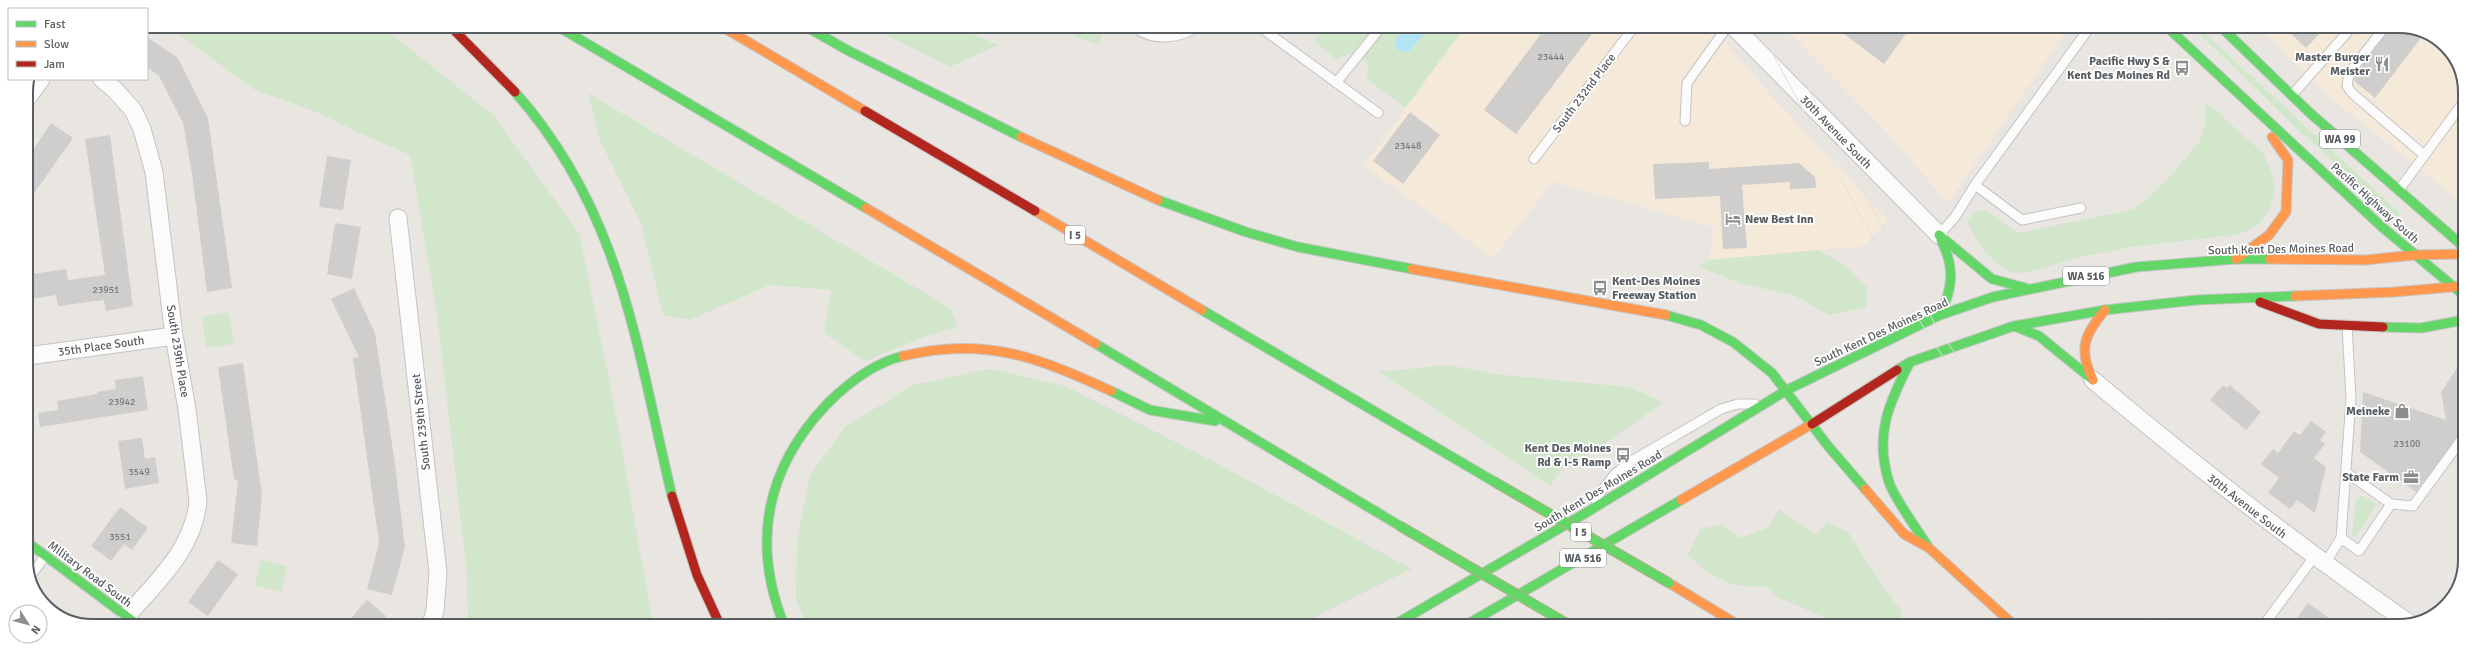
<svg xmlns="http://www.w3.org/2000/svg" width="2491" height="652" font-family="Signika,sans-serif">
	<style>
		.commercial { fill: #f5ead9 }
		.green { fill: #d2e6cb }
		.water { fill: #b3e4f6 }
		.building { fill: #d0cecc }
		.lines { fill: none; stroke-linecap: round; stroke-linejoin: round }
		.lane-casing { stroke: #c4c3c3; stroke-width: 11 }
		.street-casing { stroke: #c4c3c3; stroke-width: 19 }
		.fast-casing { stroke: #c5c5c5; stroke-width: 11 }
		.slow-casing { stroke: #c5c5c5; stroke-width: 11 }
		.jam-casing { stroke: #c5c5c5; stroke-width: 11 }
		.lane { stroke: #fcfbfb; stroke-width: 9 }
		.street { stroke: #fcfbfb; stroke-width: 17 }
		.fast { stroke: #63d668; stroke-width: 9 }
		.slow { stroke: #ff974d; stroke-width: 9 }
		.jam { stroke: #b3261e; stroke-width: 9 }
		.tram { stroke: #e0e0e0; stroke-width: 1 }
		.fast-bridge-casing { stroke: #c0aa90; stroke-width: 11; stroke-linecap: butt }
		.fast-bridge { stroke: #63d668; stroke-width: 9 }
		.labels { text-anchor: middle; stroke-width: 3.5; stroke-linejoin: round; paint-order: stroke }
		.number-label { font-size: 10px; fill: #777a7d }
		.shield { fill: #fff; stroke: #8a8e90; stroke-width: 1 }
		.shield-label { font-size: 11px; font-weight: bold; fill: #585d61 }
		.poi-label { font-size: 12px; font-weight: bold; fill: #585d61; stroke: #fff; text-anchor: end }
		.street-label { font-size: 12px; fill: #585d61; stroke: #fff }
		.rim { fill: none; stroke: #585d61; stroke-width: 2 }
	</style>
	<rect width="100%" height="100%" fill="#e9e6e2"/>
	<path class="commercial" d="M1465 27H1712L1773 98 1888 220 1864 246 1710 260 1713 227 1553 182 1493 258 1364 166Z
		M1784 27H2069L1948 203 1883 128Z
		M2258 27H2412L2449 49 2465 87V205L2335 101Z"/>
	<path class="green" d="M168 26H307L308 28 381 26 493 115 579 233 611 388 653 625H468L467 575 437 315 410 155 357 132 319 113 253 89Z
		M869 26H954L998 45 950 67Z
		M1051 27H1098L1102 32 1099 45Z
		M1325 27H1465L1405 108 1367 79 1368 64 1356 52 1336 59 1314 41Z
		M2192 27H2198L2399 212V216H2394L2306 137Z
		M588 93 950 308 958 327 929 335 865 361 824 333 831 290 769 285 690 320 663 315 642 226 600 140Z
		M2205 101 2263 153 2272 173 2275 191 2270 209 2257 226 2240 234 2132 247 2080 257 2025 273 2010 272 1994 261 1978 243 1967 221 1975 211H1986L2018 233 2135 209 2167 180 2200 141 2206 120Z
		M1817 250 1842 263 1867 287 1866 307 1829 315 1793 295 1742 284 1699 267 1710 260Z
		M229 312 234 344 206 348 202 317Z
		M1447 365 1504 375 1628 387 1664 402 1590 454 1568 461 1550 486 1379 372Z
		M990 369 1066 386 1209 459 1412 569 1299 625H808L796 600 797 540 810 475 845 427 913 385Z
		M2360 496H2364L2376 504 2356 537 2352 535 2356 501Z
		M1779 509 1816 535 1827 522 1848 532 1880 582 1902 612 1900 626H1844L1777 597 1766 587C1728 588 1715 579 1688 555L1700 529 1721 524 1740 538 1768 528Z
		M261 560 287 566 281 592 255 586Z"/>
	<path class="water" d="M1406 27H1430L1408 52 1397 50 1395 41Z"/>
	<path class="building" d="M1546 27H1597L1516 134 1484 110Z
		M1835 27H1911L1884 64Z
		M2284 27H2326L2306 48Z
		M2391 27H2412L2424 34 2375 98 2354 81 2355 75Z
		M147 37 178 58 208 118 232 288 207 292 192 174 183 123 159 76 147 67Z
		M1410 112 1440 135 1403 184 1373 161Z
		M51 123 73 138 26 205V161Z
		M110 135 133 306 106 311 104 300 58 306 56 295 26 300V275L66 269 68 280 105 275 85 139Z
		M327 156 351 160 343 210 319 207Z
		M1709 162V169L1799 163 1815 177 1816 188 1790 189V182L1742 185 1747 248 1723 249 1720 196 1655 199 1653 164Z
		M335 223 361 227 352 279 327 274Z
		M354 288 375 333 395 464 405 547 392 595 367 589 379 543 353 358 359 357 331 299Z
		M2464 358V429L2416 492 2360 452 2363 392 2446 420 2441 392Z
		M243 363 262 494 257 546 231 543 238 480H234L218 367Z
		M143 376 148 410 40 427 38 413 58 410 57 401 97 394V392L116 389 115 380Z
		M2223 385 2227 388 2230 385 2261 412 2246 430 2210 400Z
		M2311 421 2326 432 2320 440 2325 444 2314 458 2326 467 2315 513 2297 500 2290 509 2268 493 2279 478 2261 464 2273 449 2278 453 2294 431 2300 435Z
		M142 438 145 459 155 457 159 483 125 489 118 441Z
		M120 507 148 528 132 550 124 544 111 561 91 546Z
		M218 560 238 574 208 616 188 602Z
		M367 600 386 616 378 625H345Z
		M2308 603 2340 626H2291Z"/>
	<g class="lines">
		<g class="lane-casing">
			<path id="lane" d="M1260 27 1378 113
				M2373 42 2385 27
				M2370 46 2349 73 2347 86 2352 93 2424 155
				M1336 83 1381 27
				M2292 95 2352 27
				M1685 121 1687 83 1727 27
				M1534 159 1634 27
				M1975 185 2022 220 2081 208
				M2399 190 2465 100
				M1939 235 1955 217 1975 185 2090 27
				M1595 499 1615 474 1630 462 1721 409 1738 404H1755
				M2391 504 2413 506 2464 436
				M2341 538 2359 551 2391 504 2346 472
				M2324 565 2341 538 2351 399 2347 325
				M30 577 45 556
				M2263 626 2314 557"/>
		</g>
		<g class="street-casing">
			<path id="street" d="M1141 27C1156 36 1174 34 1189 27
				M1734 27 1939 235
				M102 79 115 90 133 110 142 129 154 172 174 336 187 409 198 501C194 549 156 582 127 616
				M26 100 41 79
				M398 218 438 573 435 610 431 625
				M28 356 174 336
				M2093 380C2195 466 2299 547 2409 623"/>
		</g>
		<g class="fast-casing">
			<path id="fast" d="M557 26 866 208
				M805 26 847 50 1021 137
				M2167 27 2382 227 2460 292
				M2221 27 2310 113 2464 247
				M515 92C622 213 636 346 672 496
				M1158 200 1246 232 1298 247 1412 269
				M1939 235 1992 279 2026 288
				M1202 310 1493 481
				M1666 315 1701 325 1733 342 1772 373 1828 446 1865 489
				M1940 315C1953 288 1955 267 1941 240
				M2014 326 2039 336 2093 380
				M2383 327 2421 328 2464 320
				M1096 344 1400 526
				M1910 362C1889 403 1874 435 1889 482 1894 498 1917 529 1927 545
				M1897 370 1910 362 2014 326 2105 310 2196 300 2295 296
				M1787 390 1940 315 1993 297 2136 267 2236 259H2270
				M1111 391 1150 410 1215 421
				M27 542 138 625
				M784 625C751 543 766 468 827 404 847 384 874 363 903 356
				M1394 625 1584 514 1787 390
				M1466 625 1681 500"/>
		</g>
		<g class="slow-casing">
			<path id="slow" d="M721 26 865 111
				M1021 137 1158 200
				M866 208 1096 344
				M1035 211 1202 310
				M2236 259 2269 235 2286 212 2288 160 2272 137
				M2270 259 2365 260 2415 255 2464 254
				M1412 269 1666 315
				M2295 296 2394 292 2464 286
				M903 356C984 336 1037 357 1111 391
				M2093 380C2078 350 2084 335 2105 310
				M1865 489 1904 534 1929 548 2015 626
				M1681 500 1812 424
				M1669 583 1740 626"/>
		</g>
		<g class="jam-casing">
			<path id="jam" d="M450 26 515 92
				M865 111 1035 211
				M2260 302 2319 324 2383 327
				M1812 424 1897 370
				M672 496 697 575 720 625"/>
		</g>
		<use href="#lane" class="lane"/>
		<use href="#street" class="street"/>
		<use href="#fast" class="fast"/>
		<use href="#slow" class="slow"/>
		<use href="#jam" class="jam"/>
		<path class="tram" d="M1758 27 1911 308 2011 460 2093 562 2154 626
			M1775 27 1936 326 2023 451 2093 541 2170 626"/>
		<g class="fast-bridge-casing">
			<path id="fast-bridge" d="M1493 481 1669 583
				M1400 526 1571 626"/>
		</g>
		<use href="#fast-bridge" class="fast-bridge"/>
	</g>
	<defs>
		<g id="restaurant-bare" transform="scale(1.2)"><path d="M-5-6h1v4h1v-4h1v4h1v-4h1v5L-1.5 .5V6h-2V.5L-5-1ZM5-6V6H3V1.5H1.5Q1.5-4 5-6Z" fill="#8b8d8e" stroke="#fff" stroke-width="2.5" paint-order="stroke"/></g>
		<g id="bus-bare" transform="scale(1.2)"><path d="M-5-6H5V4H4V6H2V4H-2V6H-4V4H-5ZM-3.5-4V0h7V-4ZM-3.5 1.2v1.5H-2V1.2ZM2 1.2v1.5H3.5V1.2Z" fill="#8b8d8e" stroke="#fff" stroke-width="2.5" paint-order="stroke"/></g>
		<g id="hotel-bare" transform="scale(1.2)"><path d="M-6-4.5h1.5V1H6V5H4.5V3h-9V5H-6ZM-4 0a1.8 1.8 0 1 1 3.6 0ZM.5 0V-2.5h3Q6-2.5 6 0Z" fill="#8b8d8e" stroke="#fff" stroke-width="2.5" paint-order="stroke"/></g>
		<g id="shop-bare" transform="scale(1.2)"><path d="M-5-2.5h2.3a2.7 3.5 0 0 1 5.4 0H5L5.5 6h-11ZM-1.5-2.5h3a1.5 2.3 0 0 0-3 0Z" fill="#8b8d8e" stroke="#fff" stroke-width="2.5" paint-order="stroke"/></g>
		<g id="office-bare" transform="scale(1.2)"><path d="M-6-3h4V-5.5h4V-3h4V5H-6ZM-1-4.5V-3h2v-1.5ZM-6 0V1H6V0Z" fill="#8b8d8e" stroke="#fff" stroke-width="2.5" paint-order="stroke"/></g>
	</defs>
	<g fill-rule="evenodd">
		<use href="#restaurant-bare" x="2382" y="64"/>
		<use href="#bus-bare" x="2182" y="68"/>
		<use href="#hotel-bare" x="1733" y="219"/>
		<use href="#bus-bare" x="1600" y="288"/>
		<use href="#shop-bare" x="2402" y="411"/>
		<use href="#bus-bare" x="1623" y="455"/>
		<use href="#office-bare" x="2411" y="477"/>
	</g>
	<g class="labels">
		<g class="number-label">
			<text x="1551" y="60">23444</text>
			<text x="1408" y="149">23448</text>
			<text x="106" y="293">23951</text>
			<text x="122" y="405">23942</text>
			<text x="2407" y="447">23100</text>
			<text x="139" y="475">3549</text>
			<text x="120" y="540">3551</text>
		</g>
		<g class="shield">
			<rect x="2320" y="130" width="40" height="18" rx="3"/>
			<rect x="1065" y="226" width="20" height="18" rx="3"/>
			<rect x="2063" y="267" width="46" height="18" rx="3"/>
			<rect x="1571" y="523" width="20" height="18" rx="3"/>
			<rect x="1560" y="549" width="46" height="18" rx="3"/>
		</g>
		<g class="shield-label">
			<text x="2340" y="143">WA 99</text>
			<text x="1075" y="239">I 5</text>
			<text x="2086" y="280">WA 516</text>
			<text x="1581" y="536">I 5</text>
			<text x="1583" y="562">WA 516</text>
		</g>
		<g class="poi-label">
			<text x="2370" y="61">Master Burger<tspan x="2370" dy="14">Meister</tspan></text>
			<text x="2170" y="65">Pacific Hwy S &amp;<tspan x="2170" dy="14">Kent Des Moines Rd</tspan></text>
			<text x="1745" y="223" text-anchor="start">New Best Inn</text>
			<text x="1612" y="285" text-anchor="start">Kent-Des Moines<tspan x="1612" dy="14">Freeway Station</tspan></text>
			<text x="2390" y="415">Meineke</text>
			<text x="1611" y="452">Kent Des Moines<tspan x="1611" dy="14">Rd &amp; I-5 Ramp</tspan></text>
			<text x="2399" y="481">State Farm</text>
		</g>
		<g class="street-label">
			<text transform="translate(1584 93) rotate(-53)" y="4">South 232nd Place</text>
			<text transform="translate(1836 132) rotate(46)" y="4">30th Avenue South</text>
			<text transform="translate(2375 203) rotate(42)" y="4">Pacific Highway South</text>
			<text transform="translate(2281 249) rotate(-1)" y="4">South Kent Des Moines Road</text>
			<text transform="translate(1881 332) rotate(-25)" y="4">South Kent Des Moines Road</text>
			<text transform="translate(101 346) rotate(-8)" y="4">35th Place South</text>
			<text transform="translate(178 351) rotate(81)" y="4">South 239th Place</text>
			<text transform="translate(421 422) rotate(-96)" y="4">South 239th Street</text>
			<text transform="translate(1598 491) rotate(-31)" y="4">South Kent Des Moines Road</text>
			<text transform="translate(2247 506) rotate(38)" y="4">30th Avenue South</text>
			<text transform="translate(90 574) rotate(37)" y="4">Military Road South</text>
		</g>
	</g>
	<path d="M0 0H2491V652H0ZM92 33H2399A59 59 0 0 1 2458 92V560A59 59 0 0 1 2399 619H92A59 59 0 0 1 33 560V92A59 59 0 0 1 92 33Z" fill="#fff" fill-rule="evenodd"/>
	<path class="rim" d="M92 33H2399A59 59 0 0 1 2458 92V560A59 59 0 0 1 2399 619H92A59 59 0 0 1 33 560V92A59 59 0 0 1 92 33Z"/>
	<rect x="8" y="8" width="140" height="72" fill="#ffffff" stroke="#bcbec0"/>
	<rect x="16" y="21" width="20" height="6" fill="#63d668" stroke="#bcbec0"/>
	<text x="44" y="28" font-size="12" fill="#585d61">Fast</text>
	<rect x="16" y="41" width="20" height="6" fill="#ff974d" stroke="#bcbec0"/>
	<text x="44" y="48" font-size="12" fill="#585d61">Slow</text>
	<rect x="16" y="61" width="20" height="6" fill="#b3261e" stroke="#bcbec0"/>
	<text x="44" y="68" font-size="12" fill="#585d61">Jam</text>
	<g transform="translate(28 624) rotate(126)"><circle r="19" fill="#ffffff" stroke="#bcbec0"/>
	<path d="M0-3L7 15L0 10L-7 15Z" fill="#8b8d8e"/>
	<text y="-6" font-size="11" font-weight="bold" text-anchor="middle" fill="#585d61">N</text>
	</g>
</svg>
